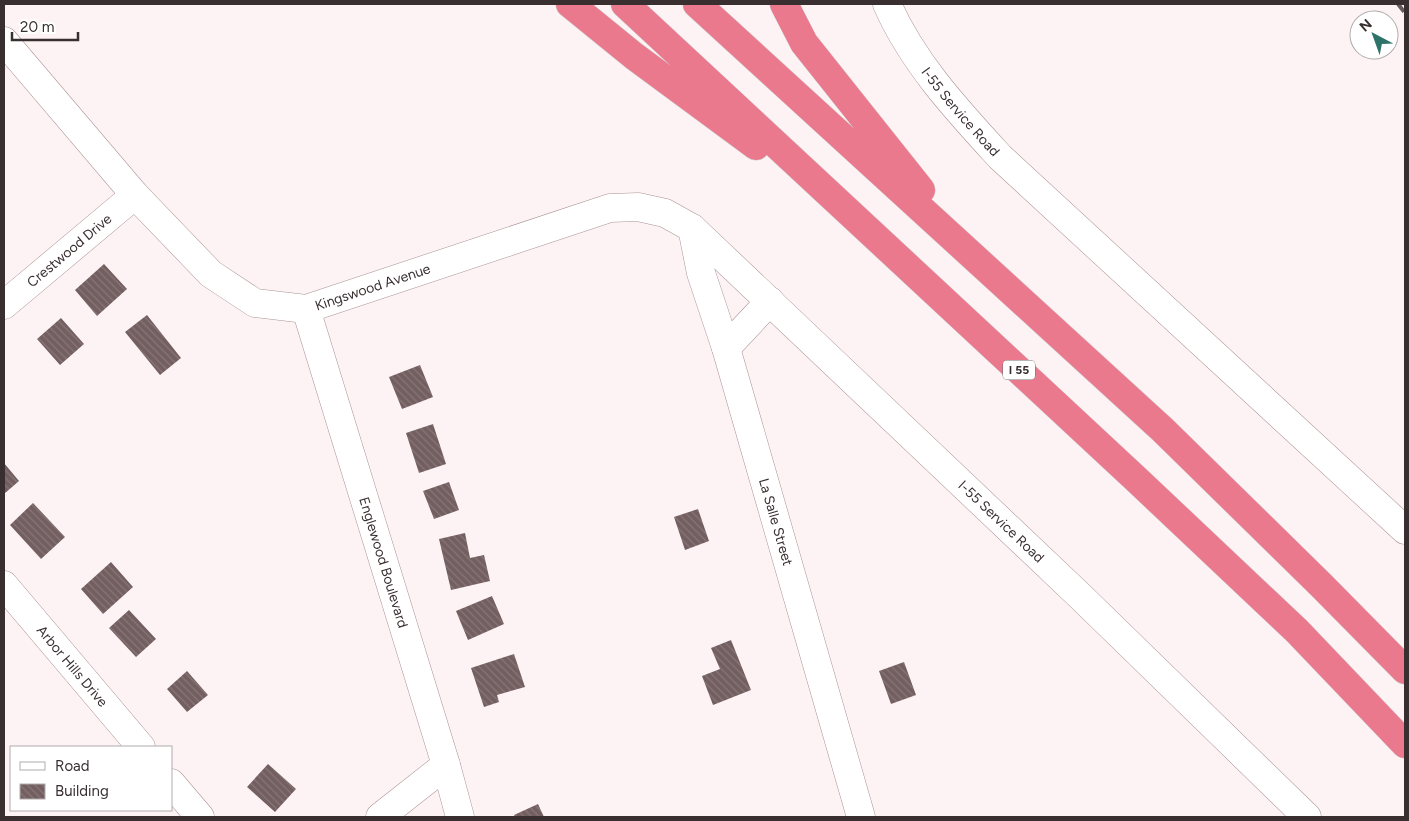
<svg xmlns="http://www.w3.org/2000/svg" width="1409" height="821" font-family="Figtree,sans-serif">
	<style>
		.building { fill: url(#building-back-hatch) }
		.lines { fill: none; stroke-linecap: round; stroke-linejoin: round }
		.minor-casing { stroke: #ab9496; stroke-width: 29 }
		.highway-casing { stroke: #d3d1d1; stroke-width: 29 }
		.minor { stroke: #fff; stroke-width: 28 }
		.highway { stroke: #ea798d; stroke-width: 28 }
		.rail { stroke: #655b5c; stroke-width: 4; stroke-dasharray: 10 5; stroke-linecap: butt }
		.labels { text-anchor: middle; stroke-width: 5; stroke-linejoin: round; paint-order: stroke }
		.shield { fill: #fff; stroke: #746d6e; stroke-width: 1 }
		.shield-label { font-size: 12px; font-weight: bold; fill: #392f30 }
		.street-label { font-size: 14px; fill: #392f30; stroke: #fff }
	</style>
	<defs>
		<pattern id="building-back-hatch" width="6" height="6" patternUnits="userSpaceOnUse" patternTransform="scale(1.25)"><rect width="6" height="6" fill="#735e60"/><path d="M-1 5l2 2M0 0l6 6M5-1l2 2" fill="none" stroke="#877778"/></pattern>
	</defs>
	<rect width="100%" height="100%" fill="#fdf3f4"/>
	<path class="building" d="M104 264 127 289 97 316 75 290Z
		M147 315 181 358 160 375 125 332Z
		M61 318 84 344 60 365 37 339Z
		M420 365 433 397 402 409 389 377Z
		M433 424 446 464 419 473 406 433Z
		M4 463 19 481 4 494Z
		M449 482 459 510 434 519 423 491Z
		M33 503 65 537 41 559 10 525Z
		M698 509 709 541 685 550 674 517Z
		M465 533 470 558 484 555 490 581 451 590 439 539Z
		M111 562 133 587 103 614 81 589Z
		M492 596 504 624 468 640 456 611Z
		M129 610 156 639 136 657 109 628Z
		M731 640 751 690 713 705 702 676 720 669 711 648Z
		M514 654 525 687 497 695 499 702 484 707 471 668Z
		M904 662 916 695 891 704 879 671Z
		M187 671 208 695 187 712 167 689Z
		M268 764 296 789 275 812 247 787Z
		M538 804 544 817H515L514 815Z"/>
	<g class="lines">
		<g class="minor-casing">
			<g id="minor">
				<path id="s1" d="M887 4C913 63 957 110 1000 157L1405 530"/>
				<path id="s2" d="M4 41 135 195 211 274 255 303 306 309 610 208 638 207 665 213 692 228 1080 596 1307 817"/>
				<path id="s3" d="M692 228 701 273 726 348 861 817"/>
				<path id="s4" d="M4 305 135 195"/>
				<path id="s5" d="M306 309 446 765 460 817"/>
				<path d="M726 348 770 301"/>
				<path id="s6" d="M4 585 141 747"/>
				<path d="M171 783 200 817"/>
				<path d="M380 817 446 765"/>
			</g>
		</g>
		<g class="highway-casing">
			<path id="highway" d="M570 4 634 56 756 146
				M625 4 1136 479 1297 631 1405 744
				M697 4 1163 430 1322 586 1405 670
				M784 4 804 43 921 190"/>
		</g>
		<use href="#minor" class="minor"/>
		<use href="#highway" class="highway"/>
		<path class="rail" d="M1398 4 1405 13"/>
	</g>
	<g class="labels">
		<rect class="shield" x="1003" y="360.5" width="32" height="19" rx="4"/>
		<g class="shield-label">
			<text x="1019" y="374">I 55</text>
		</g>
		<g class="street-label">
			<text dy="5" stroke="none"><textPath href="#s1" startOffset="131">I-55 Service Road</textPath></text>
			<text dy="5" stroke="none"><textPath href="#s4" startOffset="85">Crestwood Drive</textPath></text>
			<text dy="5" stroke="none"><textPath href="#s2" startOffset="486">Kingswood Avenue</textPath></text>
			<text dy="5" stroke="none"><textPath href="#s2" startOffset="1249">I-55 Service Road</textPath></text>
			<text dy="5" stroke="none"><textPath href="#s3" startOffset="306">La Salle Street</textPath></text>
			<text dy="5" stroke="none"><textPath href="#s5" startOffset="265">Englewood Boulevard</textPath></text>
			<text dy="5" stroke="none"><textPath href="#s6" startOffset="106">Arbor Hills Drive</textPath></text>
		</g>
	</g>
	<rect width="1409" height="821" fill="none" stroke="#392f30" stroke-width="10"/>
	<rect x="10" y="746" width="162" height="65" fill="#ffffff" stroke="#b0acac"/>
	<rect x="20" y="762" width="25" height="8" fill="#ffffff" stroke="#b0acac"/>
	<text x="55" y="771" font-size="15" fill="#392f30">Road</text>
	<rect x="20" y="784" width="25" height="15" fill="url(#building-back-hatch)" stroke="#b0acac"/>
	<text x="55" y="796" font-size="15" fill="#392f30">Building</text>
	<g transform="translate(1374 35) rotate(319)"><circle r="24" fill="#ffffff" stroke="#b0acac"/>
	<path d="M0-4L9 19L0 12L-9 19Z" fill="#2d7369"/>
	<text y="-8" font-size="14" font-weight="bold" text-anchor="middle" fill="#392f30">N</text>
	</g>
	<path d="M12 32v8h66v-8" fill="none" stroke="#392f30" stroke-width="2.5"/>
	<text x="20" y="32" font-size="15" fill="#392f30" stroke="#ffffff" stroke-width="4" paint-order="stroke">20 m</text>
</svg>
